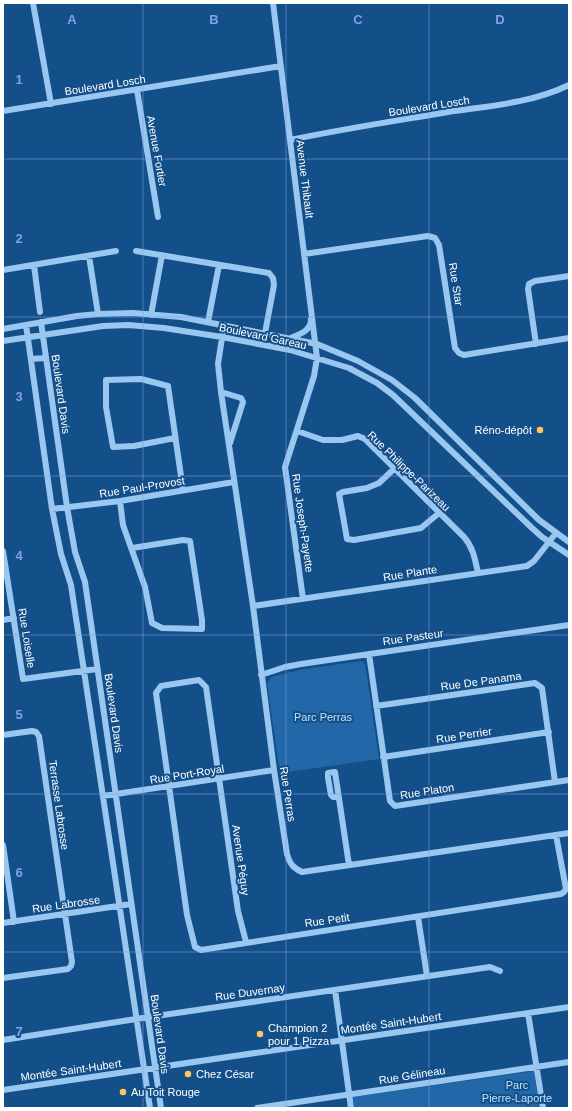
<svg xmlns="http://www.w3.org/2000/svg" width="572" height="1111" font-family="Helvetica,sans-serif">
	<style>
		.green { fill: #2268a8 }
		.lines { fill: none; stroke-linecap: round; stroke-linejoin: round }
		.minor { stroke: #9ac7f0; stroke-width: 6 }
		.grid { fill: none; stroke: #839eea; stroke-width: 1; stroke-opacity: 0.55 }
		.poi-dot { fill: #ffc359; stroke: #13508a; stroke-width: 1.5 }
		.labels { text-anchor: middle; stroke-width: 4; stroke-linejoin: round; paint-order: stroke }
		.street-label { font-size: 11px; fill: #fff; stroke: #13508a }
		.poi-label { font-size: 11px; fill: #fff; stroke: #13508a; text-anchor: start }
		.park-label { font-size: 11px; fill: #c1e0fc; stroke: #13508a }
		.grid-label { font-size: 13px; text-anchor: middle; font-weight: bold; fill: #839eea; stroke: #13508a; stroke-width: 4; stroke-linejoin: round; paint-order: stroke }
	</style>
	<rect width="100%" height="100%" fill="#13508a"/>
	<path class="green" d="M362 661 365 664 379 759 280 773 267 683 272 677 299 670Z
		M534 1071 539 1108H355L353 1097Z"/>
	<g class="lines">
		<path class="minor" d="M33 3 51 104
			M273 3 317 358 314 376 285 467 303 599
			M137 90 158 217
			M3 111 281 66
			M290 140C342 129 395 121 448 112 489 106 532 103 569 85
			M136 251 269 273 273 278 274 285 265 333
			M304 254 428 236 435 238 439 245 455 348 459 353 464 355 569 338
			M89 256 98 314
			M34 265 40 312
			M3 270 116 251
			M151 315 162 255
			M41 322 67 507 75 552 85 582 161 1108
			M208 322 219 265
			M26 325 52 509 61 554 71 585 150 1108
			M224 325 218 364 221 392 253 606 274 770 287 854C290 864 293 868 302 872L569 833
			M3 329 77 316 98 314 133 313 181 317 317 344 358 361 392 380 415 398 539 520 569 542
			M291 338C300 334 311 331 311 319
			M3 341 103 326 128 325 164 328 222 337 290 350 349 368 377 383 393 395 532 528 542 537 569 555
			M536 344 528 289 529 284 535 281 569 276
			M31 359 46 358
			M221 392 241 398 243 402 230 443
			M297 431 323 440H342L358 436 365 439 464 537C473 547 475 559 478 573
			M175 438 134 446 113 447 106 407V380L141 379 168 386 183 490
			M395 468 379 483 367 488 343 492 339 494 347 539 354 540 421 528 439 513
			M120 501 123 525 145 587 152 623 162 628 202 629V620L190 541 183 540 132 548
			M52 509 120 501 234 482
			M3 551 23 679 97 669
			M253 606 527 566 534 561 556 533
			M3 620 14 618
			M369 654 390 801 395 806 569 780
			M261 675 285 667 301 664 569 625
			M376 706 535 683 542 688 555 782
			M3 735 32 731 36 732 39 736 72 962 71 966 68 969 3 978
			M383 757 549 732
			M103 796 274 770
			M338 797H333L331 795 328 778V773L335 772 349 865
			M3 845 14 922
			M418 917 427 976
			M3 923 131 904
			M246 942 238 911 206 687 199 680 161 686 156 693 187 915 195 947 201 950 561 894 564 892 566 889 556 835
			M335 990 351 1108
			M528 1013 543 1108
			M3 1040 136 1019 490 967 500 971
			M3 1090 569 1007
			M257 1108 569 1062"/>
	</g>
	<path class="grid" d="M143 3V1108M286 3V1108M429 3V1108M3 159H569M3 317H569M3 476H569M3 635H569M3 794H569M3 952H569"/>
	<g class="poi-dot">
		<circle cx="540" cy="430" r="4"/>
		<circle cx="260" cy="1034" r="4"/>
		<circle cx="188" cy="1074" r="4"/>
		<circle cx="123" cy="1092" r="4"/>
	</g>
	<g class="labels">
		<g class="street-label">
			<text transform="translate(105 85) rotate(-9)" y="4">Boulevard Losch</text>
			<text transform="translate(429 106) rotate(-9)" y="4">Boulevard Losch</text>
			<text transform="translate(157 151) rotate(80)" y="4">Avenue Fortier</text>
			<text transform="translate(305 179) rotate(83)" y="4">Avenue Thibault</text>
			<text transform="translate(456 284) rotate(81)" y="4">Rue Star</text>
			<text transform="translate(263 336) rotate(12)" y="4">Boulevard Gareau</text>
			<text transform="translate(61 394) rotate(82)" y="4">Boulevard Davis</text>
			<text transform="translate(409 471) rotate(44)" y="4">Rue Philippe-Parizeau</text>
			<text transform="translate(142 487) rotate(-9)" y="4">Rue Paul-Provost</text>
			<text transform="translate(303 523) rotate(82)" y="4">Rue Joseph-Payette</text>
			<text transform="translate(410 573) rotate(-9)" y="4">Rue Plante</text>
			<text transform="translate(413 637) rotate(-8)" y="4">Rue Pasteur</text>
			<text transform="translate(27 638) rotate(81)" y="4">Rue Loiselle</text>
			<text transform="translate(481 681) rotate(-8)" y="4">Rue De Panama</text>
			<text transform="translate(114 713) rotate(82)" y="4">Boulevard Davis</text>
			<text transform="translate(464 735) rotate(-9)" y="4">Rue Perrier</text>
			<text transform="translate(187 774) rotate(-9)" y="4">Rue Port-Royal</text>
			<text transform="translate(427 791) rotate(-9)" y="4">Rue Platon</text>
			<text transform="translate(288 794) rotate(81)" y="4">Rue Perras</text>
			<text transform="translate(59 805) rotate(82)" y="4">Terrasse Labrosse</text>
			<text transform="translate(241 860) rotate(82)" y="4">Avenue Péguy</text>
			<text transform="translate(66 904) rotate(-8)" y="4">Rue Labrosse</text>
			<text transform="translate(327 920) rotate(-8)" y="4">Rue Petit</text>
			<text transform="translate(250 992) rotate(-8)" y="4">Rue Duvernay</text>
			<text transform="translate(391 1023) rotate(-8)" y="4">Montée Saint-Hubert</text>
			<text transform="translate(160 1034) rotate(82)" y="4">Boulevard Davis</text>
			<text transform="translate(71 1070) rotate(-8)" y="4">Montée Saint-Hubert</text>
			<text transform="translate(412 1075) rotate(-9)" y="4">Rue Gélineau</text>
		</g>
		<g class="poi-label">
			<text x="532" y="434" text-anchor="end">Réno-dépôt</text>
			<text x="268" y="1032">Champion 2<tspan x="268" dy="13">pour 1 Pizza</tspan></text>
			<text x="196" y="1078">Chez César</text>
			<text x="131" y="1096">Au Toit Rouge</text>
		</g>
		<g class="park-label">
			<text x="323" y="721">Parc Perras</text>
			<text x="517" y="1089">Parc<tspan x="517" dy="13">Pierre-Laporte</tspan></text>
		</g>
	</g>
	<g class="grid-label">
		<text x="72" y="24">A</text>
		<text x="214" y="24">B</text>
		<text x="358" y="24">C</text>
		<text x="500" y="24">D</text>
		<text x="19" y="84">1</text>
		<text x="19" y="243">2</text>
		<text x="19" y="401">3</text>
		<text x="19" y="560">4</text>
		<text x="19" y="719">5</text>
		<text x="19" y="877">6</text>
		<text x="19" y="1036">7</text>
	</g>
	<rect width="572" height="1111" fill="none" stroke="#ffffff" stroke-width="8"/>
</svg>
